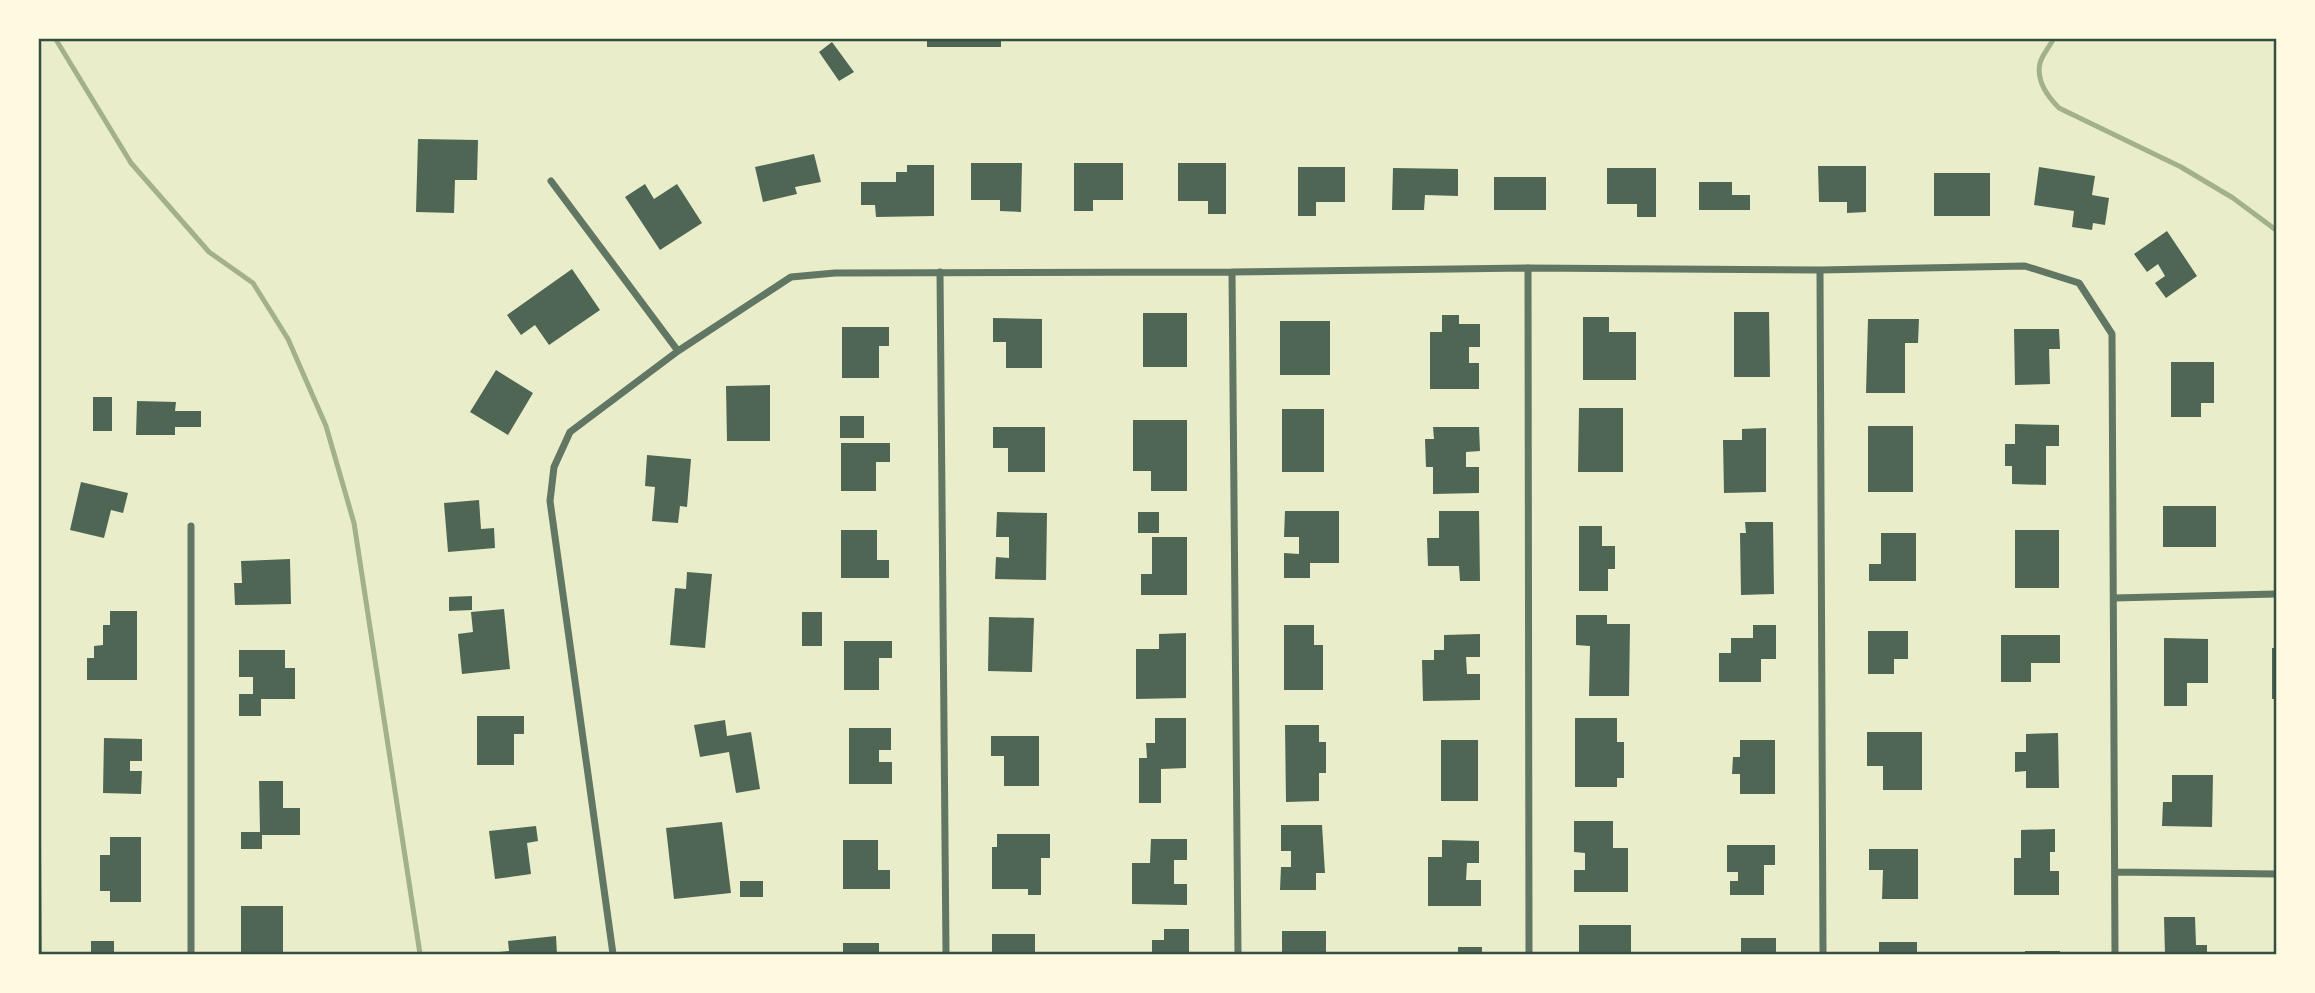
<svg xmlns="http://www.w3.org/2000/svg" width="2315" height="993" font-family="Karla,sans-serif">
	<style>
		.lines { fill: none; stroke-linecap: round; stroke-linejoin: round }
		.stream { stroke: #a3b18a; stroke-width: 5 }
		.building { fill: #4f6655 }
		.service { stroke: #617663; stroke-width: 3.5 }
		.minor { stroke: #617663; stroke-width: 7 }
		.neatline { fill: none; stroke: #344e41; stroke-width: 2.5 }
	</style>
	<rect width="100%" height="100%" fill="#e9edc9"/>
	<g class="lines">
		<path class="stream" d="M55 38 131 163 209 252 253 283 288 339 326 426 354 523 420 954
			M2054 38C2050 46 2042 55 2040 63 2036 80 2048 97 2059 108L2181 167 2233 198 2276 230"/>
	</g>
	<path class="building" d="M927 38H1001V47H927Z
		M832 42 854 72 839 81 819 52Z
		M418 139 478 140 477 180H455L454 213 416 212Z
		M814 154 821 182 795 187 797 194 763 202 755 167Z
		M971 163H1022L1021 212 1000 211V200H971Z
		M1074 163H1123V200H1093V211H1074Z
		M1178 163H1226V214H1208V201H1178Z
		M907 165H934V216L876 217 875 205H861V182H896V172H907Z
		M1818 166H1866V212L1847 213V202H1819Z
		M1298 167H1345V202H1316V216H1298Z
		M2039 167 2095 176 2092 195 2109 198 2105 225 2093 223 2092 230 2072 227 2074 211 2034 205Z
		M1393 168 1458 169V196L1425 195 1424 210H1392Z
		M1607 168H1656V217H1637V204H1607Z
		M1934 173H1990V216H1934Z
		M1494 177H1546V210H1494Z
		M1699 182H1732V195H1750V210H1699Z
		M645 184 654 199 677 184 702 223 660 250 625 197Z
		M2167 231 2197 276 2166 298 2155 283 2165 276 2158 264 2147 272 2134 254Z
		M572 269 600 310 549 345 535 325 521 335 507 315Z
		M1734 312H1769L1770 377H1734Z
		M1143 313H1187V367H1143Z
		M1442 315H1459V324H1480V347H1469V363H1479V389H1430V332H1442Z
		M1583 317H1609V332H1636V380H1583Z
		M993 318 1042 319V368H1006V342H993Z
		M1868 319H1919L1918 343H1905V393H1866Z
		M1280 321H1330V375H1280Z
		M842 327H889V346H879V378H842Z
		M2014 329H2059L2060 349H2049L2050 384 2015 385Z
		M2171 362H2214V403H2201V417H2171Z
		M496 370 533 393 508 435 470 412Z
		M770 385V441H727L726 386Z
		M93 397H112V431H93Z
		M137 401 176 402 175 411H201V427H175V435H136Z
		M1579 408H1623V472H1578Z
		M1282 409H1324V472H1282Z
		M840 416H864V438H840Z
		M1133 420H1187V491H1151V471H1133Z
		M2015 424 2059 425V446H2046V485L2012 484V466H2005V444H2015Z
		M1868 426H1913V492H1868Z
		M993 427H1045V472H1008V448H993Z
		M1433 427H1479L1480 451 1466 452V467H1479V493L1433 494V467H1426L1425 439H1434Z
		M1766 428V492L1724 493 1723 440H1742V429Z
		M841 443H890V462H876V491H841Z
		M647 455 691 459 687 507 680 506 678 523 652 521 655 487 645 486Z
		M81 482 128 493 123 513 111 510 104 538 70 530Z
		M479 500 481 529 494 528 495 548 448 552 444 503Z
		M2163 506H2216V547H2163Z
		M1285 511H1339V563H1310V578H1284V553L1299 554V537H1284Z
		M1439 511H1479L1480 581H1460L1459 566H1428L1427 538H1439Z
		M997 512 1047 513 1046 580 995 579 996 557 1009 558V537H996Z
		M1138 512H1159V533H1138Z
		M1745 522H1773L1774 594 1741 595 1740 533H1746Z
		M1579 526H1602V546H1615V569H1608V591H1579Z
		M841 530H877V560H889V578H841Z
		M2015 530H2059V588H2015Z
		M1881 533H1916V581H1869V564H1881Z
		M1152 537H1187V595H1141V574H1152Z
		M290 559 291 604 235 605 234 583H242L241 561Z
		M687 572 712 574 705 648 670 645 675 588 686 589Z
		M472 596V610L449 611V597Z
		M504 609 510 669 462 674 458 634 473 632 471 612Z
		M110 611H137V680H87V658H94V646L103 645V625H110Z
		M802 612H822V646H802Z
		M1576 615H1607V624H1630L1629 696H1589L1590 646 1576 645Z
		M989 617 1034 618 1032 672 988 671Z
		M1284 625H1314V645H1323V690H1284Z
		M1753 625H1776V659H1761V682H1719V653H1731V638H1753Z
		M1868 631H1908V659H1894V674H1868Z
		M1186 633V698L1136 699V649H1159V634Z
		M1480 634V657H1466L1467 674H1480V700L1423 701 1422 660H1434V650H1444V635Z
		M2001 635H2060V663H2031V682H2001Z
		M2164 638 2208 639V683H2187V706H2164Z
		M844 641H892V658H879V690H844Z
		M2272 648H2276V699H2272Z
		M239 650H285V668H295V699H261V716H239V694H253V677H239Z
		M477 716H524V734H514V765H477Z
		M1155 718H1186V768L1161 769V803H1139V758H1147L1146 743H1155Z
		M1575 718H1617V742H1624V778H1617V787H1575Z
		M725 720 727 736 751 732 760 789 736 793 729 752 700 757 694 725Z
		M1285 725H1319V742H1326V773H1319V801L1286 802Z
		M849 728H891V750H879V762H892V784H849Z
		M1867 732H1922V790H1883V766H1867Z
		M2058 733 2059 788H2026V771L2015 772V752H2026V734Z
		M991 736H1039V786H1004V756H991Z
		M104 738 142 739V761H130V771H142L141 794 103 793Z
		M1441 740H1478V801H1441Z
		M1740 740H1775V794H1740V774H1732L1733 757H1740Z
		M2172 775H2213L2212 827 2162 826 2163 802H2172Z
		M259 781H283V808H300V835H262V849H241V832H260Z
		M1574 821H1613V848H1628V892H1574V870H1585V853L1574 852Z
		M722 822 731 893 674 899 666 828Z
		M1281 825H1322L1325 873H1316V890H1280L1281 867H1291V851H1281Z
		M536 826 538 841 527 843 531 874 495 879 489 831Z
		M2055 829V852H2050V871H2059V895H2014V858H2021V830Z
		M997 834H1050V858H1041V895H1028V889H992V847H997Z
		M110 837H141V902H110V891H100V855H110Z
		M1151 839H1187V860H1174V884H1187V905L1132 904V863H1150Z
		M843 840H878V870H890V889H843Z
		M1442 840 1479 841V863H1467L1466 880H1481V906H1428V857H1442Z
		M1727 845H1775V865H1764V895H1730V881H1738V872H1727Z
		M1869 849H1918V899H1882L1883 870H1869Z
		M740 881H763V897H740Z
		M241 906H283V954H241Z
		M2164 917H2195L2196 945H2207V954H2165Z
		M1579 925H1631V954H1579Z
		M1164 929H1189V954H1152V940H1164Z
		M1282 931H1326V954H1282Z
		M992 934H1035V954H992Z
		M556 936 557 954H490V953L509 951 508 941Z
		M1741 938H1776V954H1741Z
		M91 941H114V954H91Z
		M1879 942H1917V954H1879Z
		M843 943H879V954H843Z
		M1458 947H1482V954H1458Z
		M2025 951H2060V954H2025Z"/>
	<g class="lines">
		<path class="service" d="M38 652 40 954"/>
		<path class="minor" d="M551 181 678 351
			M1528 268 1529 954
			M1820 270 1823 954
			M940 272 946 954
			M1232 272 1238 954
			M191 526V954
			M2114 598 2276 594
			M2115 872 2276 874
			M613 954 550 501 554 467 570 432 678 351 791 277 835 273 1232 272 1528 268 1820 270 2025 266 2079 283 2112 334 2115 954"/>
	</g>
	<rect width="2315" height="993" fill="none" stroke="#fefae0" stroke-width="80"/>
	<rect x="40" y="40" width="2235" height="913" class="neatline"/>
</svg>
